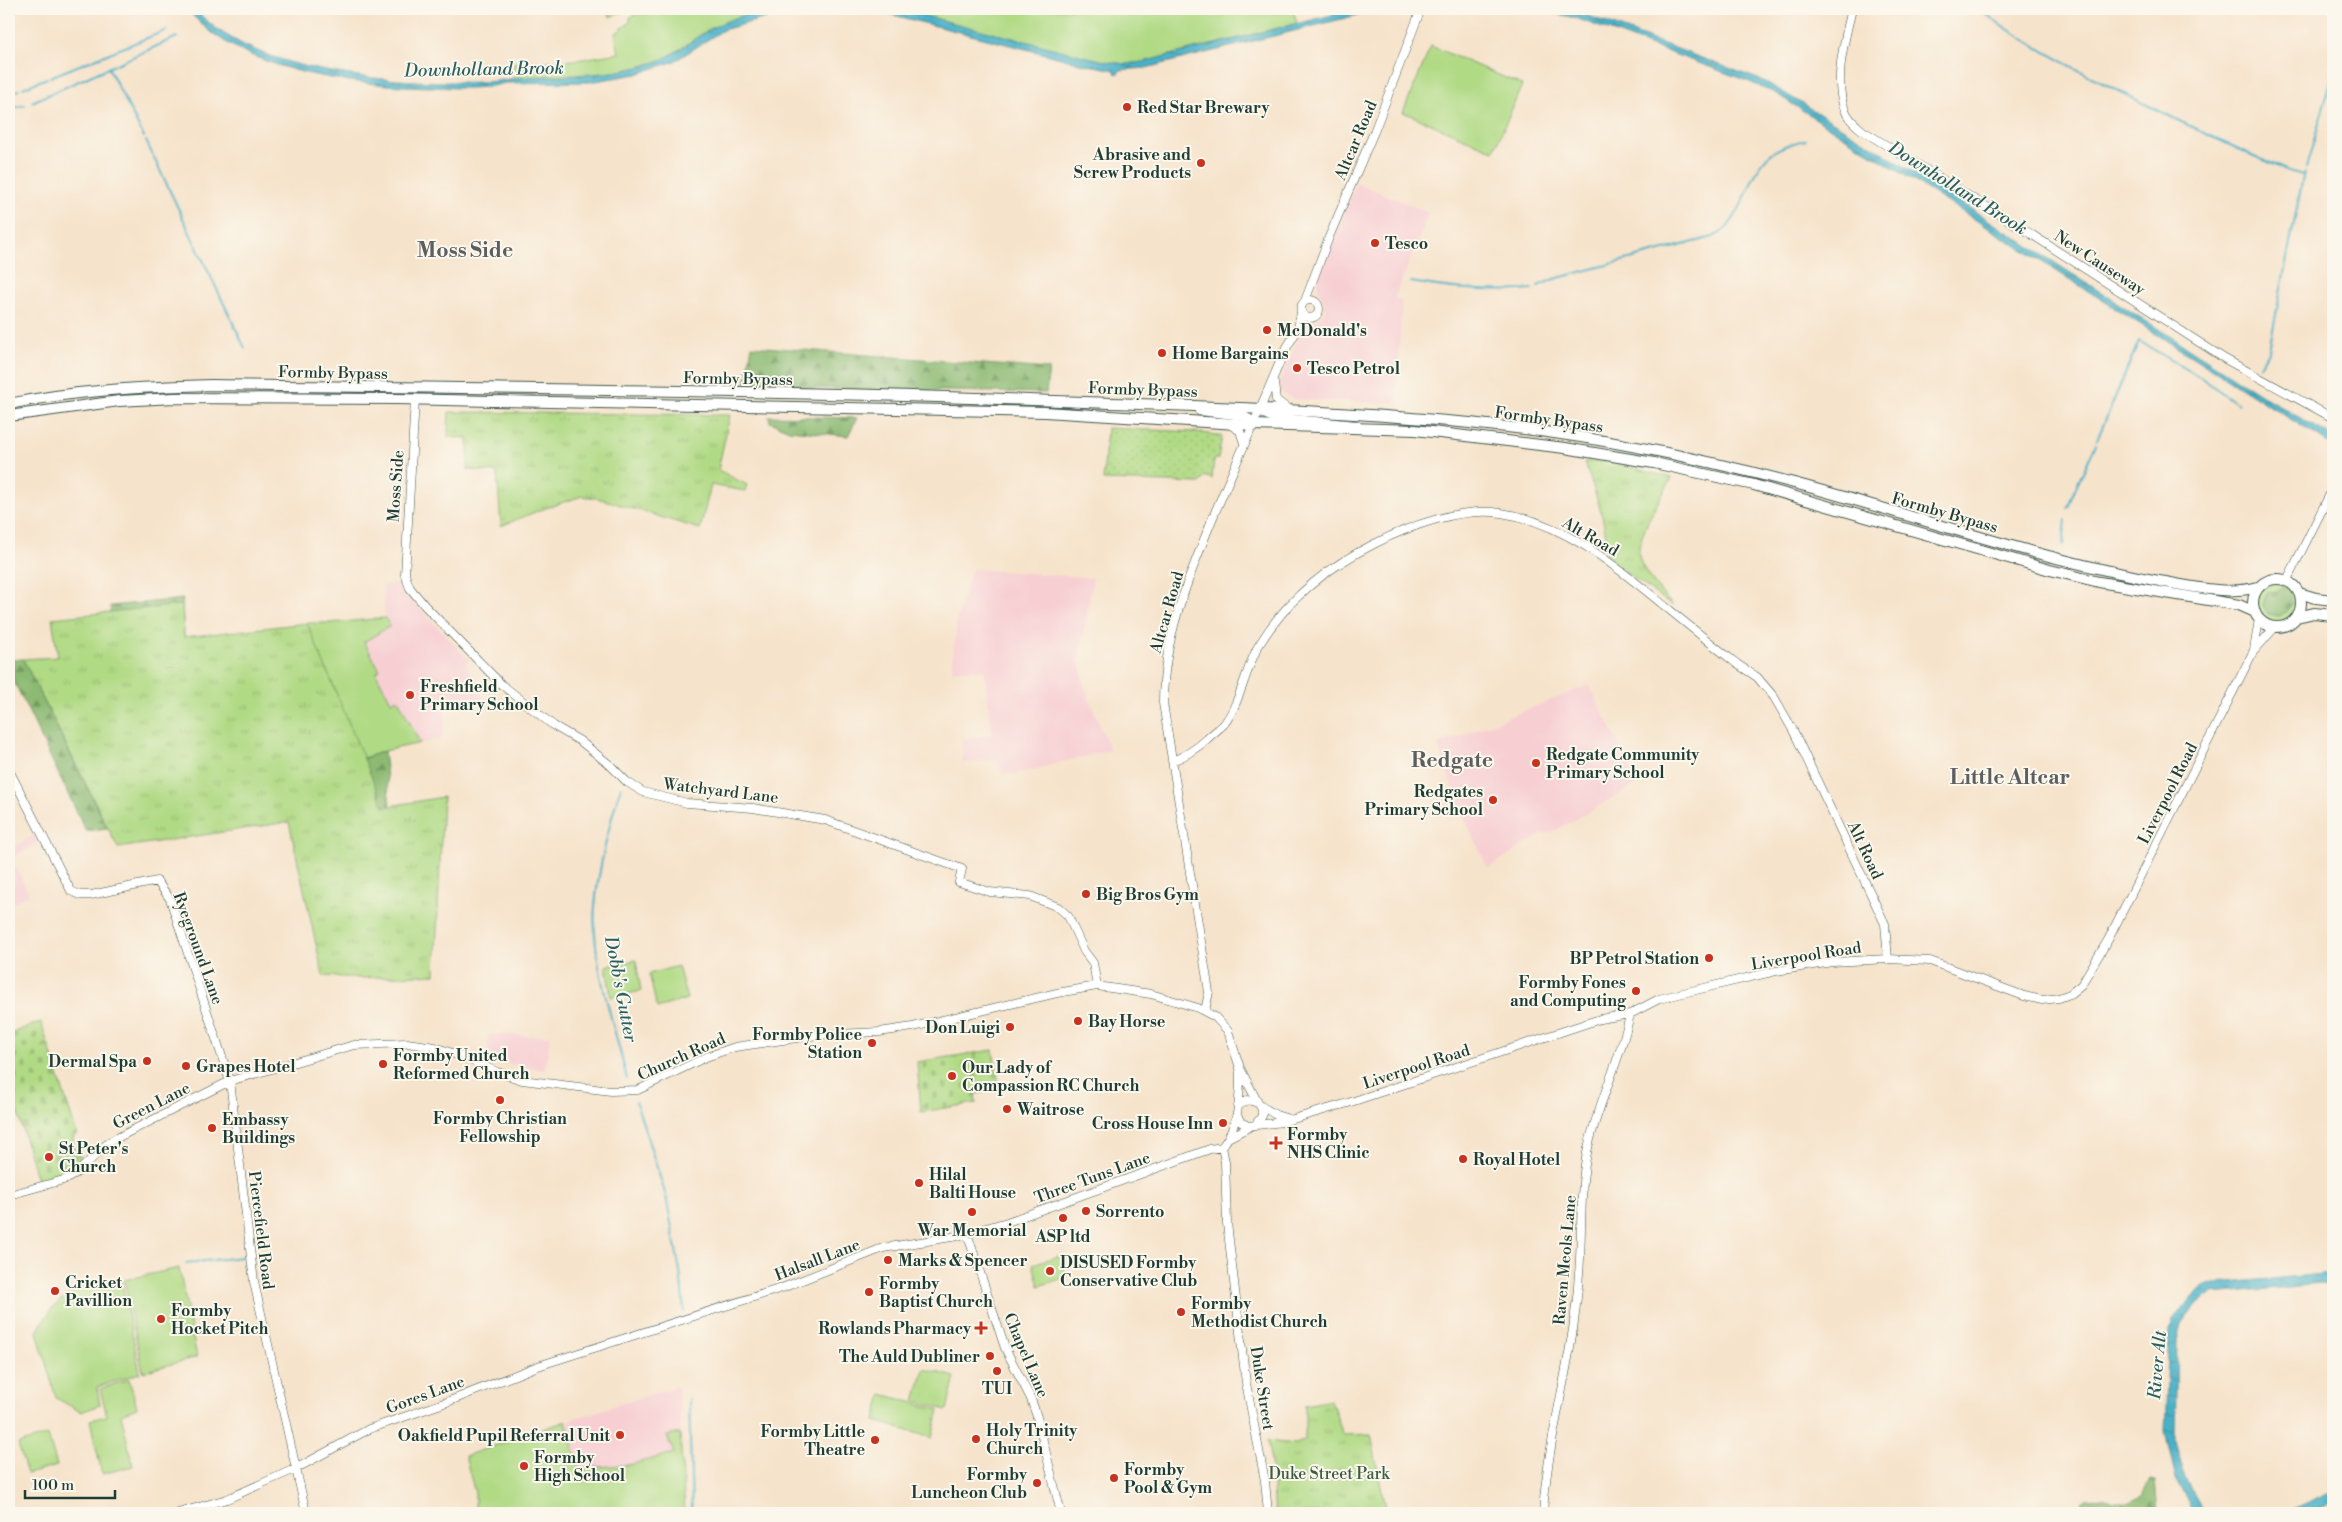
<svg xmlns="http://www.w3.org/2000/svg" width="2342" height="1522" font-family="'Libre Bodoni',serif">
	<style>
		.built { fill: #f7cfd3 }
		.grass { fill: #b1da85; stroke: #688c5c }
		.forest { fill: url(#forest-firs); stroke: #567c53 }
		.cemetery { fill: url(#cemetery-stones); stroke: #688c5c }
		.park { fill: url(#park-tufts); stroke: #688c5c }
		.garden { fill: url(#garden-dots); stroke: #688c5c }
		.water { fill: url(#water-ripples); stroke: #34777e }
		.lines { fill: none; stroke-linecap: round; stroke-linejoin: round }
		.stream { stroke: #48b1c7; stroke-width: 2 }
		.secondary-casing { stroke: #3f564b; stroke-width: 9 }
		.highway-casing { stroke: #3f564b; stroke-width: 12 }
		.secondary { stroke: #fff; stroke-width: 8 }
		.highway { stroke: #fff; stroke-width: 10 }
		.poi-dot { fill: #c8321e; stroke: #fbf7ec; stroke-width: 2 }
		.labels { text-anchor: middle; stroke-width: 4; stroke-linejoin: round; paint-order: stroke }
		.poi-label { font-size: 16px; font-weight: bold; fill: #1f3d34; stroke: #fbf7ec; text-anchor: start }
		.street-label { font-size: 16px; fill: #1f3d34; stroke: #fbf7ec }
		.park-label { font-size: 16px; fill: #3c5c44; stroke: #fbf7ec }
		.water-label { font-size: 18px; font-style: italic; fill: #2b6060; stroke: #fbf7ec }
		.district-label { font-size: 21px; font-weight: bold; fill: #5c5e5f; stroke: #fbf7ec }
	</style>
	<defs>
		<pattern id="forest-firs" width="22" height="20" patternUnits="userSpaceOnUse" patternTransform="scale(1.25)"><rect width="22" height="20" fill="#8cba72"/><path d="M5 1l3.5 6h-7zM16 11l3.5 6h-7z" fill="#72985e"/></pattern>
		<pattern id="cemetery-stones" width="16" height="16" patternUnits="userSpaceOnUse" patternTransform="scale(1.25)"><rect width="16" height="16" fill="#b1da85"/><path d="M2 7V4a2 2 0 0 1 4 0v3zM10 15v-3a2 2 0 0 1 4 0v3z" fill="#98bc73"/></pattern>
		<pattern id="park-tufts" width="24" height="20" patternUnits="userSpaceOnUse" patternTransform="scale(1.25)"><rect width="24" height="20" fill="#b1da85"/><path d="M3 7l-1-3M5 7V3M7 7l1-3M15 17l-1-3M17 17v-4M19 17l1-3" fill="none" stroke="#98bc73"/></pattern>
		<pattern id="garden-dots" width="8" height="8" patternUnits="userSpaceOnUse" patternTransform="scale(1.25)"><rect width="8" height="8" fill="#b1da85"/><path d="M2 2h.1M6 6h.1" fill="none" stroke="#98bc73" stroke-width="1.8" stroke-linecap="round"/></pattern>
		<pattern id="water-ripples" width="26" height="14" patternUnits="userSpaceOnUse" patternTransform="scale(1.25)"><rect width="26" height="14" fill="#48b1c7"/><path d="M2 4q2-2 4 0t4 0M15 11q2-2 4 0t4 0" fill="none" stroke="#3b91a2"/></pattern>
	</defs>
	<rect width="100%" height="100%" fill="#fbf7ec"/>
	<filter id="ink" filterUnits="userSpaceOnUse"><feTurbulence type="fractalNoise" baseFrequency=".02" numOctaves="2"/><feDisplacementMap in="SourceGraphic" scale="10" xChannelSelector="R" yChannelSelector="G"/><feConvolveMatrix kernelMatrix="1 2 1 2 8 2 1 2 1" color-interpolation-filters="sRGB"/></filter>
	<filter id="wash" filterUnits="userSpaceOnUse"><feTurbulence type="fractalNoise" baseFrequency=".0096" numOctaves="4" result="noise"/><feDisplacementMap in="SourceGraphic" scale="20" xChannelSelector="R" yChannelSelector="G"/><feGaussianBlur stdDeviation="1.12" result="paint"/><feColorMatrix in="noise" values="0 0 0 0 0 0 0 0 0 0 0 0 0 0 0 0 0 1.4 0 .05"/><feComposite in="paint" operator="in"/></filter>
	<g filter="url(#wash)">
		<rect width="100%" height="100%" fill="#f6e3cb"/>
		<path class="built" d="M1357 183 1429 213 1395 297 1402 302 1396 403 1293 399 1280 391 1279 383 1302 331 1309 321H1316L1326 310 1317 285 1319 272Z
			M972 569 1093 578 1079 660 1084 686 1110 750 1016 774 1001 773 997 760 963 763 962 740 992 734 984 669 952 671 957 618Z
			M397 584 469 660 465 663 485 701 448 696 442 739 384 751 390 806 384 807 307 623H331L385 618 383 585Z
			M1589 685 1639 783 1553 832 1542 834 1488 868 1451 790 1453 789 1438 745Z
			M34 835 39 843 11 857 29 894 9 905V850Z
			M488 1035 550 1036 545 1070 498 1062 488 1051Z
			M678 1386 685 1513H475V1493L465 1456 566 1421Z"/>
		<path class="grass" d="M606 9H629L610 17Z
			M649 9H773C751 14 728 19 708 30 689 41 674 56 653 63 604 79 562 72 514 79V63L576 60 619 53 615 34 630 22V17Z
			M898 9H1293L1297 23 1143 62 1125 64 1104 61Z
			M1431 46 1522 85 1494 151 1403 112Z
			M2278 583C2292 585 2301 598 2295 611 2276 651 2230 585 2278 583Z
			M385 618 390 626 364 642 380 670 376 673 391 702 398 699 420 743 384 751 364 758V770L307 623H331Z
			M636 960 641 991 611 997 606 966Z
			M678 966 687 999 657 1008 649 974Z
			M1061 1255 1067 1277 1039 1286 1033 1264Z
			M179 1268 197 1357 143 1372 124 1280Z
			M121 1278 140 1373 97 1387 100 1405 81 1412 56 1398 37 1332C58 1293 79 1284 121 1278Z
			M924 1369 955 1377 947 1410 915 1401Z
			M129 1379 137 1408 121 1414 133 1466 102 1474 90 1420 107 1416 100 1389Z
			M882 1394 939 1410 932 1438 875 1421Z
			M566 1421 579 1468 629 1465 674 1453 667 1436 680 1433 685 1513H475V1493L465 1456Z
			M48 1435 57 1466 27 1474 18 1444Z"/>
		<path class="forest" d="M752 346 1049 369 1046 393 744 387Z
			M769 416 857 418 848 436 789 430 770 422Z
			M2282 587 2290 590 2292 603 2288 611 2278 616 2268 614 2263 605 2267 592 2277 591Z
			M183 599 182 605 184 637 112 623 110 606Z
			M23 659 107 828 86 831 9 671V660Z
			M384 751 390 806 435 799 436 808 287 814 364 770V758Z
			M2150 1481 2155 1482 2158 1513H2074L2081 1512 2082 1502 2085 1498 2103 1497 2113 1502H2127L2142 1495Z"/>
		<path class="cemetery" d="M41 1022 77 1134 73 1137 75 1151H79L81 1163 68 1175 38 1184 9 1082V1034Z
			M993 1050 1000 1089 975 1094 976 1103 921 1112 917 1062Z"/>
		<path class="park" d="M449 412 730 415 718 470 747 485 745 491 711 485 700 529 601 499 582 496 540 510 501 526 497 472 468 470V438L448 437Z
			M1608 461 1672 478C1662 495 1637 535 1639 555 1641 571 1663 594 1673 606L1606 558C1610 530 1594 489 1584 462Z
			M182 605 184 637 307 623 384 807 443 797 435 974 364 978 323 976 289 822 118 848 23 659 58 657 52 618Z
			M1331 1400 1343 1435 1371 1434 1386 1513H1275L1271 1461 1267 1441 1296 1444 1305 1440V1405Z"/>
		<path class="garden" d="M1107 428 1196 432 1222 436 1218 459H1214L1212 479 1205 476 1200 483 1103 480Z"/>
		<path class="water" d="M187 9H195C250 71 376 82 454 82 467 82 482 83 495 81 506 80 517 77 529 77 570 76 612 76 652 63 673 57 689 42 707 31 734 14 767 9 798 9L723 30 675 61 637 74 590 82 505 83C482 90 457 88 433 87 356 86 239 73 187 9Z
			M869 9H898L1104 61 1125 64 1143 62 1356 9H1382L1146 68 1120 70 1118 74 1115 73V70L1088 65Z
			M1516 9H1559L1589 16 1766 82 1871 145 2268 399 2333 437V446L1775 93 1745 80 1578 19 1554 13Z
			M2333 1273V1283L2223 1293 2213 1294 2194 1307 2181 1325 2177 1340 2175 1440C2179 1459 2192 1501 2207 1513H2193L2176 1478 2165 1431 2169 1330 2175 1315 2206 1285Z
			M2333 1492V1503L2310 1513H2286Z"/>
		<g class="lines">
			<path class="stream" d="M1979 9C2017 38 2061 61 2103 83 2164 114 2225 144 2288 171L2303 175
				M1140 13 1143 9
				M109 69 144 137
				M50 77 167 30
				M23 88 47 78
				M9 94 19 90
				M32 102 177 37
				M9 109 25 105
				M146 141 245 348
				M2306 168 2333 75
				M1411 282C1451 289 1492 293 1532 289
				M1538 286 1554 279 1713 237C1724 232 1729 226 1735 216 1759 176 1753 150 1806 140
				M2260 366 2269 350 2304 172
				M2097 440 2139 341 2200 377 2238 404
				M2068 508 2072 496 2096 444
				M2063 545 2066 520
				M621 787C610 820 598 871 595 906 590 958 615 1027 627 1079
				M636 1102 666 1196 680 1271 684 1311
				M186 1263 242 1257
				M689 1399 692 1513"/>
		</g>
	</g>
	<g filter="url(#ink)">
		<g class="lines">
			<g class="secondary-casing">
				<path id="secondary" d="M1852 9C1845 38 1833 81 1845 110 1848 119 1856 125 1863 131L2031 234 2225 359 2333 418
					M1301 309a9 9 0 1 1 18 0a9 9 0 1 1-18 0Z
					M1305 301 1329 237 1374 132 1421 9
					M1274 383 1276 400 1288 409
					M415 399 405 575 410 588 425 606 501 684 554 726 580 741 610 765 627 782 643 792 687 803 753 808 825 820 962 869 959 882 990 892 1030 896 1058 907 1068 916 1084 951 1093 963 1097 986
					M1260 408 1261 413 1271 417 1357 425
					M1199 411 1244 416 1250 419 1253 425
					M1229 424 1240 431 1244 443
					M2287 580 2333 488
					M2254 650 2259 619
					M1172 761C1186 756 1196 749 1207 739 1212 734 1219 729 1224 724 1240 704 1246 667 1259 645 1286 600 1328 567 1374 544 1409 526 1461 507 1501 513 1565 522 1618 568 1666 607 1689 626 1713 645 1737 664L1757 677 1774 697 1794 732 1885 924 1888 959
					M9 770 71 891 80 895H91L157 881 170 899 230 1081 254 1282 306 1513
					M1205 1011 1209 992 1163 703C1163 636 1191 571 1216 510 1239 457 1262 405 1284 352L1298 329 1301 312
					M1238 1106 1248 1100 1258 1103 1262 1109V1116L1256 1124
					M1261 1106 1276 1115 1289 1119
					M1237 1116 1241 1122 1248 1126 1283 1122 1348 1103 1600 1019 1630 1014 1659 999 1679 994 1776 971 1832 962 1888 959 1930 961 2024 996 2042 1000 2059 998 2070 994 2081 985 2108 940 2253 652 2275 627
					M1230 1137 1251 1126
					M1222 1147 1225 1162 1227 1223 1246 1383 1265 1481 1268 1513
					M9 1195 67 1179 79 1171 109 1142 230 1081 354 1045 407 1043 435 1047 463 1057 497 1072 522 1080 611 1091 638 1090 706 1057 735 1047 817 1035 879 1032 913 1027 1057 993 1097 986 1151 994 1198 1008 1215 1017 1228 1031 1240 1068 1258 1103
					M967 1233 1005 1348 1031 1399 1037 1417 1061 1513
					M178 1513 227 1499 297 1468 369 1429 447 1402 538 1366 782 1288 883 1248 958 1236 1007 1222 1210 1149 1222 1147C1239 1125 1240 1099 1240 1072
					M1543 1513C1547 1448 1565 1386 1574 1322 1577 1301 1579 1279 1580 1258 1582 1221 1580 1184 1588 1148 1598 1102 1621 1060 1630 1014"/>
			</g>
			<g class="highway-casing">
				<path id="highway" d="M9 404C76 390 144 387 212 385 503 389 794 390 1084 402 1219 407 1354 411 1488 425 1591 435 1695 457 1794 483 1918 516 2039 560 2165 582 2194 587 2229 595 2258 587
					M9 416 119 401 174 398 397 399 1045 412 1253 425 1415 430 1565 448 1654 463 1754 485 2050 570 2099 582 2239 605 2255 612
					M2253 603a24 24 0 1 1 48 0a24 24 0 1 1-48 0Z
					M2299 593 2316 598 2333 600
					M2297 617 2314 613 2333 615"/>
			</g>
			<use href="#secondary" class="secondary"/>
			<use href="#highway" class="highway"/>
		</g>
	</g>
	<g class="poi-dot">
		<circle cx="1127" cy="107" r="5"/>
		<circle cx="1201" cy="163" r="5"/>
		<circle cx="1375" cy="243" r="5"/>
		<circle cx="1267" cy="330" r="5"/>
		<circle cx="1162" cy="353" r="5"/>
		<circle cx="1297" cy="368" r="5"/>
		<circle cx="410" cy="695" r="5"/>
		<circle cx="1536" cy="763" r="5"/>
		<circle cx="1493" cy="800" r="5"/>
		<circle cx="1086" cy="894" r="5"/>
		<circle cx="1709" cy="958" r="5"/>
		<circle cx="1636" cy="991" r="5"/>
		<circle cx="1078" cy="1021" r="5"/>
		<circle cx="1010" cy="1027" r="5"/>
		<circle cx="872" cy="1043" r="5"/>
		<circle cx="147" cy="1061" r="5"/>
		<circle cx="383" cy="1064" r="5"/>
		<circle cx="186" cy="1066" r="5"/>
		<circle cx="952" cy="1076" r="5"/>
		<circle cx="500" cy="1100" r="5"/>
		<circle cx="1007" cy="1109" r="5"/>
		<circle cx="1223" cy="1123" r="5"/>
		<circle cx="212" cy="1128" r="5"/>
		<path d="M1273.5 1135.5h5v5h5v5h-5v5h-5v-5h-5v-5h5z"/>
		<circle cx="49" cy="1157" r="5"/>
		<circle cx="1463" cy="1159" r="5"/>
		<circle cx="919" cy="1183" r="5"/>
		<circle cx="1086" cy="1211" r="5"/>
		<circle cx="972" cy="1212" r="5"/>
		<circle cx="1063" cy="1218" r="5"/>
		<circle cx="888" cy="1260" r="5"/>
		<circle cx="1050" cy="1271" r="5"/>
		<circle cx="55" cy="1291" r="5"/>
		<circle cx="869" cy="1292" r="5"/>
		<circle cx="1181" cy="1312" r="5"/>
		<circle cx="161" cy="1319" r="5"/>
		<path d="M978.5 1320.5h5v5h5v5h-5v5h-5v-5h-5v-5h5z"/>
		<circle cx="990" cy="1356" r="5"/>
		<circle cx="997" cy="1371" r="5"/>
		<circle cx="620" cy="1435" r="5"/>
		<circle cx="976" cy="1439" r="5"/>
		<circle cx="875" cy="1440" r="5"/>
		<circle cx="524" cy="1466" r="5"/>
		<circle cx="1114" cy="1478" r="5"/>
		<circle cx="1037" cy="1483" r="5"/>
	</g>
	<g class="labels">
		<g class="poi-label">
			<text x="1137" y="113">Red Star Brewary</text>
			<text x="1191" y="160" text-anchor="end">Abrasive and<tspan x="1191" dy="18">Screw Products</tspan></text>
			<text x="1385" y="249">Tesco</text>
			<text x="1277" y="336">McDonald's</text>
			<text x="1172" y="359">Home Bargains</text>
			<text x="1307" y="374">Tesco Petrol</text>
			<text x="420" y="692">Freshfield<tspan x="420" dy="18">Primary School</tspan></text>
			<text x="1546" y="760">Redgate Community<tspan x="1546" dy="18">Primary School</tspan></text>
			<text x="1483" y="797" text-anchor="end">Redgates<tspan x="1483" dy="18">Primary School</tspan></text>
			<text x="1096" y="900">Big Bros Gym</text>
			<text x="1699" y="964" text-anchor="end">BP Petrol Station</text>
			<text x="1626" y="988" text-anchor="end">Formby Fones<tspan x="1626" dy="18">and Computing</tspan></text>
			<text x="1088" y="1027">Bay Horse</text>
			<text x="1000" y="1033" text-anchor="end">Don Luigi</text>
			<text x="862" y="1040" text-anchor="end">Formby Police<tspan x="862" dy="18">Station</tspan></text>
			<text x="393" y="1061">Formby United<tspan x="393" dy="18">Reformed Church</tspan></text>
			<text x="137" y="1067" text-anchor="end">Dermal Spa</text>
			<text x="196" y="1072">Grapes Hotel</text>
			<text x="962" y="1073">Our Lady of<tspan x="962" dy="18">Compassion RC Church</tspan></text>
			<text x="1017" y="1115">Waitrose</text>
			<text x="500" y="1124" text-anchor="middle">Formby Christian<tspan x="500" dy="18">Fellowship</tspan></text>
			<text x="222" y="1125">Embassy<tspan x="222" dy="18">Buildings</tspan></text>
			<text x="1213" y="1129" text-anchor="end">Cross House Inn</text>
			<text x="1287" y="1140">Formby<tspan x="1287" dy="18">NHS Clinic</tspan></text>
			<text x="59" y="1154">St Peter's<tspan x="59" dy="18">Church</tspan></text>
			<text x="1473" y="1165">Royal Hotel</text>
			<text x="929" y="1180">Hilal<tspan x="929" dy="18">Balti House</tspan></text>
			<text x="1096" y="1217">Sorrento</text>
			<text x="972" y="1236" text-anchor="middle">War Memorial</text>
			<text x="1063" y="1242" text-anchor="middle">ASP ltd</text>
			<text x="898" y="1266">Marks &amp; Spencer</text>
			<text x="1060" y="1268">DISUSED Formby<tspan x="1060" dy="18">Conservative Club</tspan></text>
			<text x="65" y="1288">Cricket<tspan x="65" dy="18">Pavillion</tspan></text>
			<text x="879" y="1289">Formby<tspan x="879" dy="18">Baptist Church</tspan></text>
			<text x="1191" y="1309">Formby<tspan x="1191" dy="18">Methodist Church</tspan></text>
			<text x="171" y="1316">Formby<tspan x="171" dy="18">Hocket Pitch</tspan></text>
			<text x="971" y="1334" text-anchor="end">Rowlands Pharmacy</text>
			<text x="980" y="1362" text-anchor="end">The Auld Dubliner</text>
			<text x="997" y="1394" text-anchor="middle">TUI</text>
			<text x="986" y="1436">Holy Trinity<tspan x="986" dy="18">Church</tspan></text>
			<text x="865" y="1437" text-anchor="end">Formby Little<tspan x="865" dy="18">Theatre</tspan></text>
			<text x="610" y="1441" text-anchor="end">Oakfield Pupil Referral Unit</text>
			<text x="534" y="1463">Formby<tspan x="534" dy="18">High School</tspan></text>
			<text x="1124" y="1475">Formby<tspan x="1124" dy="18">Pool &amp; Gym</tspan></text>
			<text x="1027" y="1480" text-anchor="end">Formby<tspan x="1027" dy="18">Luncheon Club</tspan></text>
		</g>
		<g class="street-label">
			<text transform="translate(1355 140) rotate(-67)" y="6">Altcar Road</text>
			<text transform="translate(2100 262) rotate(33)" y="6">New Causeway</text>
			<text transform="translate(333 372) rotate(1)" y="6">Formby Bypass</text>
			<text transform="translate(738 378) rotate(1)" y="6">Formby Bypass</text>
			<text transform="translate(1143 389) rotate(2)" y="6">Formby Bypass</text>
			<text transform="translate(1549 419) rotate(8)" y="6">Formby Bypass</text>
			<text transform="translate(395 486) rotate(-86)" y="6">Moss Side</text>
			<text transform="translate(1945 512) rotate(16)" y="6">Formby Bypass</text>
			<text transform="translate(1591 536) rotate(30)" y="6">Alt Road</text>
			<text transform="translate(1166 612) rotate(-74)" y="6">Altcar Road</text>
			<text transform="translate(721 790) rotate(7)" y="6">Watchyard Lane</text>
			<text transform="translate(2167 793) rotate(-63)" y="6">Liverpool Road</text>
			<text transform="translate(1866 850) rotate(65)" y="6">Alt Road</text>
			<text transform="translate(199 948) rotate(70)" y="6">Ryeground Lane</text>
			<text transform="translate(1806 955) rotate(-9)" y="6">Liverpool Road</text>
			<text transform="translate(681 1056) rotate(-24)" y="6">Church Road</text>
			<text transform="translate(1416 1066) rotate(-18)" y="6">Liverpool Road</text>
			<text transform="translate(151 1105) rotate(-27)" y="6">Green Lane</text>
			<text transform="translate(1092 1177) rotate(-20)" y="6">Three Tuns Lane</text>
			<text transform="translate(262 1230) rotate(83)" y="6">Piercefield Road</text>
			<text transform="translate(817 1259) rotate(-21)" y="6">Halsall Lane</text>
			<text transform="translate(1564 1260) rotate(-85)" y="6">Raven Meols Lane</text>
			<text transform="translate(1027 1355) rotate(67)" y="6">Chapel Lane</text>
			<text transform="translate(1263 1388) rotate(81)" y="6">Duke Street</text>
			<text transform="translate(425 1394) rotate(-20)" y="6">Gores Lane</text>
		</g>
		<g class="park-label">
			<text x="1329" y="1479">Duke Street Park</text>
		</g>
		<g class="water-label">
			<text transform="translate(484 69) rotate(-1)" y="6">Downholland Brook</text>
			<text transform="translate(1958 188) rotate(32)" y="6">Downholland Brook</text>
			<text transform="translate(621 989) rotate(79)" y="6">Dobb's Gutter</text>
			<text transform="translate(2157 1365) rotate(-85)" y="6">River Alt</text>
		</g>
		<g class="district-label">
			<text x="465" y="257">Moss Side</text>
			<text x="1452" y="767">Redgate</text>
			<text x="2010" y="784">Little Altcar</text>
		</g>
	</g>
	<rect width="2342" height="1522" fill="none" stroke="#fbf7ec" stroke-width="30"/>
	<path d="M25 1490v8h90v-8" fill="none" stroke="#1f3d34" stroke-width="2.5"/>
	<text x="32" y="1490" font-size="15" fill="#1f3d34" stroke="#fbf7ec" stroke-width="4" paint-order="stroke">100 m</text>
</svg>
